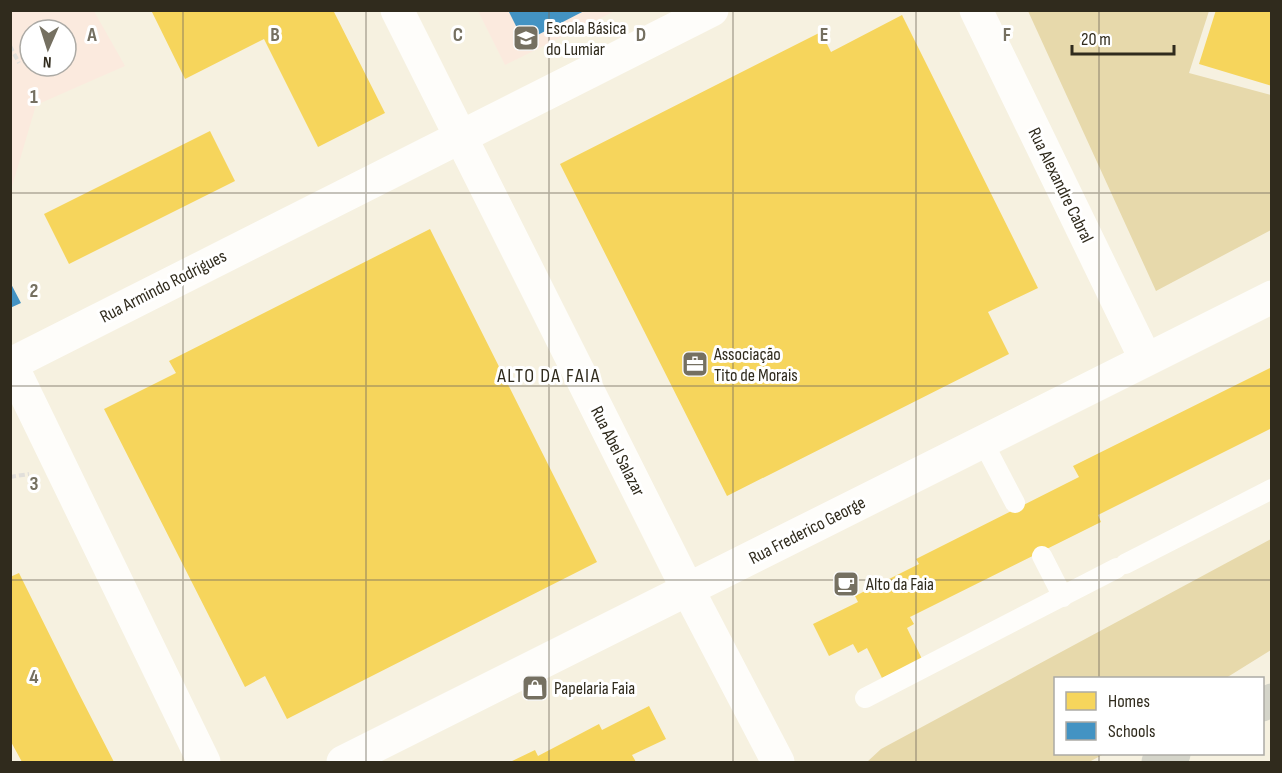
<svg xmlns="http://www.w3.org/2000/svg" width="1282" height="773" font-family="'Sofia Sans Condensed',sans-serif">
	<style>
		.education { fill: #fbeade; fill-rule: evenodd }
		.green { fill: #e7d9ab }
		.homes { fill: #f6d55c }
		.schools { fill: #4393c3 }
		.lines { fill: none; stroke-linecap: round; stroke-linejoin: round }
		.path { stroke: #e1dfda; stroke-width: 4; stroke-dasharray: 6 3; stroke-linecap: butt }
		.lane { stroke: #fefdfa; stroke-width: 20 }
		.street { stroke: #fefdfa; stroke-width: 33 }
		.highway { stroke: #d4d4c9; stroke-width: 33 }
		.grid { fill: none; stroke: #757061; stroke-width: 1.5; stroke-opacity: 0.55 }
		.labels { text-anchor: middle; stroke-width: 6; stroke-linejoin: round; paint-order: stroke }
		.poi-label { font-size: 18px; fill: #302b1d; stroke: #fff; text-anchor: start }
		.street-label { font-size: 18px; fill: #302b1d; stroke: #fff }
		.neighbourhood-label { font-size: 20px; letter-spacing: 1.5px; fill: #302b1d; stroke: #fff }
		.grid-label { font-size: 20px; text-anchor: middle; font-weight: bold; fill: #757061; stroke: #fff; stroke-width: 6; stroke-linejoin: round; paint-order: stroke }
	</style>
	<rect width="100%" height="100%" fill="#f6f1e0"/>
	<path class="education" d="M11 10 94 11 125 66 36 105 11 190ZM30 30H66V66H30Z
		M478 11H615L505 65Z"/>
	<path class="green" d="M1028 11H1209L1189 73 1271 95V230L1156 291Z
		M1271 539V650L1226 678H1056V754H1104L1089 762H867L881 749Z"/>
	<path class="homes" d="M151 10H333L385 113 318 147 264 39 185 79Z
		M1216 10H1272V86L1199 64Z
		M902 15 1038 288 988 312 1009 354 727 496 560 164 821 32 831 52Z
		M210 131 235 181 69 264 44 214Z
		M430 229 597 562 287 719 265 676 245 687 104 409 176 373 169 361Z
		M1272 367V428L1098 515 1101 522 910 617 914 624 907 628 922 659 882 678 867 648 858 653 853 644 829 656 813 624 858 602 855 596 919 564 916 559 1079 477 1073 466Z
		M19 573 76 688 114 762H22L10 740V577Z
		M649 706 666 739 632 755 636 762H510L535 750 538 756 599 724 602 730Z"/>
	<path class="schools" d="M508 10H586L524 42Z
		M10 282 21 303 10 308Z"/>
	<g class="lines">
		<path class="path" d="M10 46 19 63
			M10 477 29 474"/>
		<path class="lane" d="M983 442 1015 503
			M1042 556 1063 597
			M1125 564 1272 489
			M865 698 1117 568"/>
		<path class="street" d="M397 10 688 590 778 762
			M976 10 1146 360
			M204 762 11 364 712 10
			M343 762 1272 297"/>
		<path class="highway" d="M1262 705 1272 700
			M1158 762 1174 754"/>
	</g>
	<path class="grid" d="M183 10V762M366 10V762M549 10V762M733 10V762M916 10V762M1099 10V678M10 193H1272M10 386H1272M10 580H1272M1099 754V762"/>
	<defs>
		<g id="school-square" transform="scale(1.35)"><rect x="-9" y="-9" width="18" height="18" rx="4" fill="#757061" stroke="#fff"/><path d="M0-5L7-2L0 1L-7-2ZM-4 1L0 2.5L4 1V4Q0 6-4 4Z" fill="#fff"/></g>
		<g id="office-square" transform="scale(1.35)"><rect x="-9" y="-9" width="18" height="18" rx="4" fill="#757061" stroke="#fff"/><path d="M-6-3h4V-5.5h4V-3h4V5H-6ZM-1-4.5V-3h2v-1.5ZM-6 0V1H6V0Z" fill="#fff"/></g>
		<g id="cafe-square" transform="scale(1.35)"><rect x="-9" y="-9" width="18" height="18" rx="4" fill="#757061" stroke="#fff"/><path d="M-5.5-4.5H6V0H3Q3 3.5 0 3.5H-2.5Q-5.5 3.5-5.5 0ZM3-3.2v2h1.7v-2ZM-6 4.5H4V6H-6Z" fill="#fff"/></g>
		<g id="shop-square" transform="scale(1.35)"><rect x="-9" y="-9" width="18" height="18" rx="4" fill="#757061" stroke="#fff"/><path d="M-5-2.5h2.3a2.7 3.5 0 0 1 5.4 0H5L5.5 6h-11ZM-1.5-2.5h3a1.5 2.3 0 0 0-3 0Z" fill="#fff"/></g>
	</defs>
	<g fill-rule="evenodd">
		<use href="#school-square" x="526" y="38"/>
		<use href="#office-square" x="695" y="364"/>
		<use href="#cafe-square" x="846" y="584"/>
		<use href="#shop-square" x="535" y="688"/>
	</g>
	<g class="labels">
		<g class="poi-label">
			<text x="546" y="34">Escola Básica<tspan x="546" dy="21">do Lumiar</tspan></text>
			<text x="714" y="360">Associação<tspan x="714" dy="21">Tito de Morais</tspan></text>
			<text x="866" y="590">Alto da Faia</text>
			<text x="554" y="694">Papelaria Faia</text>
		</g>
		<g class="street-label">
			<text transform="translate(1061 185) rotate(64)" y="6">Rua Alexandre Cabral</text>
			<text transform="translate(163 286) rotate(-27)" y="6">Rua Armindo Rodrigues</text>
			<text transform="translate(618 451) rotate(63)" y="6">Rua Abel Salazar</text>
			<text transform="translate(807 530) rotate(-27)" y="6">Rua Frederico George</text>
		</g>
		<g class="neighbourhood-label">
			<text x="549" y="382">ALTO DA FAIA</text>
		</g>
	</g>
	<g class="grid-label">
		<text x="92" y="41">A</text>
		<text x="275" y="41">B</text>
		<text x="458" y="41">C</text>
		<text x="641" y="41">D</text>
		<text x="824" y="41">E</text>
		<text x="1007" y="41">F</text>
		<text x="34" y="103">1</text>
		<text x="34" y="297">2</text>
		<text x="34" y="490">3</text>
		<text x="34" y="683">4</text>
	</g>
	<rect width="1282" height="773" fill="none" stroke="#302b1d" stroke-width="24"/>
	<rect x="1054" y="677" width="210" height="78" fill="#ffffff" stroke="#acaaa5" stroke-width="1.5"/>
	<rect x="1066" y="692" width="30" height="18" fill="#f6d55c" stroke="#acaaa5" stroke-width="1.5"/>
	<text x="1108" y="707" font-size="18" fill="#302b1d">Homes</text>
	<rect x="1066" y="722" width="30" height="18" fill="#4393c3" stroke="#acaaa5" stroke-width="1.5"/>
	<text x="1108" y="737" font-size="18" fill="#302b1d">Schools</text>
	<g transform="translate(48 48) rotate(183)"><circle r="28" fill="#ffffff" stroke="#acaaa5" stroke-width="1.5"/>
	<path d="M0-4.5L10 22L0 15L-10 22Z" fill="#757061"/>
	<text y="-9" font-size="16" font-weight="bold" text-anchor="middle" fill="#302b1d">N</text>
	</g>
	<path d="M1072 45v9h102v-9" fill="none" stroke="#302b1d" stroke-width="3"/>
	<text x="1081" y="45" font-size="18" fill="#302b1d" stroke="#ffffff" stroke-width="4.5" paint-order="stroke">20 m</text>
</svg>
